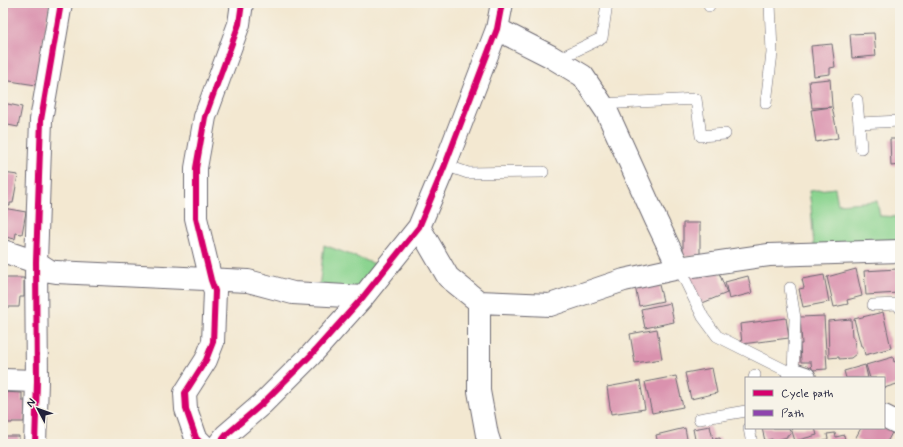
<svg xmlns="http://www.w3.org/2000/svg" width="903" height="447" font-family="Mynerve,sans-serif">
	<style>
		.green { fill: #8bd490; stroke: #567b66 }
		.building { fill: #da92ae }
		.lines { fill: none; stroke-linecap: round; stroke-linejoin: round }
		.lane-casing { stroke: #6b6770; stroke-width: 12 }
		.street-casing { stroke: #6b6770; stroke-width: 24 }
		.lane { stroke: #fff; stroke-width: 11 }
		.street { stroke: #fff; stroke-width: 22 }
		.quiet { stroke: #8e44ad; stroke-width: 5; stroke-dasharray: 10 5; stroke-linecap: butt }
		.cycleway-casing { stroke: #f7f3e8; stroke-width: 8 }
		.cycleway { stroke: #d6006c; stroke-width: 6 }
	</style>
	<rect width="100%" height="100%" fill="#f7f3e8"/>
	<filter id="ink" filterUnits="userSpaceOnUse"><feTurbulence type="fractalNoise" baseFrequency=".025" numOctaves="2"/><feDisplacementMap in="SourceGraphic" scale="8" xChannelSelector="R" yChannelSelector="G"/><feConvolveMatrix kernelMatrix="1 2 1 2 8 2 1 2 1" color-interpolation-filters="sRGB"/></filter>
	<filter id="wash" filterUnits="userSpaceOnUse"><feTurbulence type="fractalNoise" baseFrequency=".012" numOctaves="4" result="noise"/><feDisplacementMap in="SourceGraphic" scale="16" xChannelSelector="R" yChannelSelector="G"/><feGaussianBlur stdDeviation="0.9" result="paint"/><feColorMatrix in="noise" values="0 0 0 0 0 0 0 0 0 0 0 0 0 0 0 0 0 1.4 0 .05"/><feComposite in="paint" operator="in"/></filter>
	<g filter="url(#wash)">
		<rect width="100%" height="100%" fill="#f3e8d1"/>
		<path class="green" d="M835 188 838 204 877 201 880 216 900 217 899 246 814 247 811 206 809 191Z
			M324 245 378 265 363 289H319Z"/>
		<g id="blocks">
			<path class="building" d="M3 3H50L36 85 3 80Z
				M874 33 876 56 852 58 850 34Z
				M832 44 835 67 830 68V74L814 76 811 46Z
				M830 79 832 106 838 138 816 142 811 110 831 107 812 108 809 81Z
				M3 103 22 107 18 127 3 124Z
				M890 139H900V165L891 166Z
				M3 173 18 175 13 203H10V206L3 205Z
				M3 208 26 212 22 234 16 233 15 239 5 237 4 242 3 241Z
				M683 223H700V256H683Z
				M716 265 727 293 700 304 689 276Z
				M856 269 862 296 847 300 848 304 834 307 827 277Z
				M897 269 898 293 866 295 864 271Z
				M824 275 829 302 803 307 799 289 804 288 802 279Z
				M748 276 752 293 729 299 725 282Z
				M3 278H24V297H20L19 307H3Z
				M658 281 663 301 639 306 635 286Z
				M670 303 674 322 645 328 641 309Z
				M883 312 891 348 865 355 863 346H861L854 319Z
				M824 316 827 369 812 370 811 362H801L800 344H802L800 317Z
				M786 318 789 338 742 344 740 324Z
				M851 319 852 337 854 338 856 354 851 358 839 359V357L829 358 828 321Z
				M657 329 662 359 635 363 630 334Z
				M893 357 894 362 899 360 900 364V383L884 388V378H870L866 365Z
				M865 365 868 378H846L844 371Z
				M712 368 717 393 691 399 685 373Z
				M676 376 683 407 652 413 645 382Z
				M640 381 645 409 611 414 607 387Z
				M3 392 22 393V401H25L24 422H12V423H3Z
				M710 426 713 439 720 438 721 444H696L693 429Z
				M685 428 688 444H658L656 435Z
				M762 428H789L791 434 787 435V437L773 441 772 439 765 441Z
				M791 428H815L817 435 795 441Z
				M861 428H884L894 429 886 444H865L855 439Z
				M835 433 836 437 844 435 846 444H809L828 439 827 434Z
				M3 436H19V444H3Z"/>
		</g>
	</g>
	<g filter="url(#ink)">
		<use href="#blocks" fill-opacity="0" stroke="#6b6770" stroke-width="1"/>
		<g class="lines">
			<g class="lane-casing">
				<path id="lane" d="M709 6V3
					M556 60 602 38 607 3
					M857 100 861 148
					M766 103 772 53 770 3
					M601 104 696 99 701 136 725 134
					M859 123 900 121
					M445 165 468 173 543 172
					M679 268 703 317 717 336 793 374 795 318 790 288
					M873 305 899 304 900 308
					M754 378 755 375
					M699 419 746 411
					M749 428 752 444"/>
			</g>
			<g class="street-casing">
				<path id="street" d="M497 29 550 56 583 76 607 112 656 220 679 268
					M419 227 448 277 479 302V391L487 435 490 444
					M3 251 36 262 50 271 56 272 248 281 293 293 363 297
					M479 302 550 305 624 280 679 268 769 255 900 251
					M793 374 805 378
					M3 380 37 381
					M884 416 900 424
					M35 444 37 381 36 262 41 120 61 3
					M202 444 196 438 186 409 185 393 206 360 213 342 215 291 211 280 196 218V168L205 117 239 24 242 3
					M219 444 226 435 262 404 311 355 363 297 419 227 445 165 497 29 502 3"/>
			</g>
			<use href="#lane" class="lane"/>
			<use href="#street" class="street"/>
			<path class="quiet" d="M899 304 900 303"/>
			<g class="cycleway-casing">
				<path id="cycleway" d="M35 444 37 381 36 262 41 120 61 3
					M202 444 196 438 186 409 185 393 206 360 213 342 215 291 211 280 196 218V168L205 117 239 24 242 3
					M219 444 226 435 262 404 311 355 363 297 419 227 445 165 497 29 502 3"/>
			</g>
			<use href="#cycleway" class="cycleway"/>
		</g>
	</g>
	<rect width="903" height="447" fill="none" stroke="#f7f3e8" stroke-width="16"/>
	<rect x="745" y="377" width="140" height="52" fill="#f7f3e8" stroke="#a29fa3"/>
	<rect x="753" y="390" width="20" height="6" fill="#d6006c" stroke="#a29fa3"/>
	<text x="781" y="397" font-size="12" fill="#22223b">Cycle path</text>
	<rect x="753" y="410" width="20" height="6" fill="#8e44ad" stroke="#a29fa3"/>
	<text x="781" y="417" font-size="12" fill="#22223b">Path</text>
	<g transform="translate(38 409) rotate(311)" stroke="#f7f3e8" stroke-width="3" paint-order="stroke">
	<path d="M0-3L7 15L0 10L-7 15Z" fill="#22223b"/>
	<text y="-6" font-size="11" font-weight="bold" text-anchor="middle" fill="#22223b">N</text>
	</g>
</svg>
